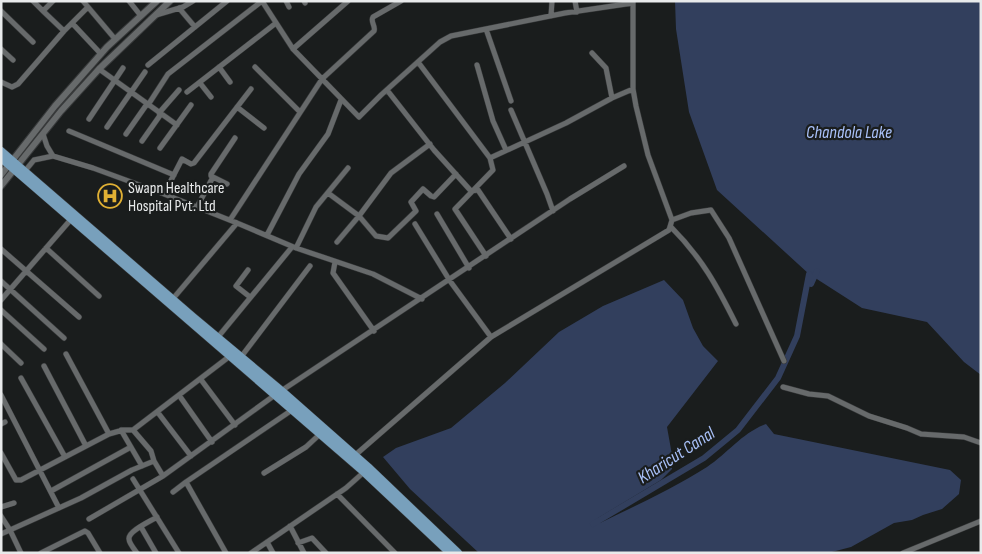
<svg xmlns="http://www.w3.org/2000/svg" width="982" height="554" font-family="'Sofia Sans Condensed',sans-serif">
	<style>
		.water { fill: #323f5d }
		.lines { fill: none; stroke-linecap: round; stroke-linejoin: round }
		.canal { stroke: #323f5d; stroke-width: 6 }
		.minor-casing { stroke: #37393a; stroke-width: 6 }
		.tertiary-casing { stroke: #37393a; stroke-width: 8 }
		.primary-casing { stroke: #37393a; stroke-width: 9 }
		.minor { stroke: #676a6b; stroke-width: 5 }
		.tertiary { stroke: #676a6b; stroke-width: 6 }
		.primary { stroke: #78a0bc; stroke-width: 8 }
		.labels { text-anchor: middle; stroke-width: 4.5; stroke-linejoin: round; paint-order: stroke }
		.poi-label { font-size: 16px; fill: #e8eaeb; stroke: #1a1d1d; text-anchor: start }
		.water-label { font-size: 18px; font-style: italic; fill: #a9c1f9; stroke: #1a1d1d }
	</style>
	<rect width="100%" height="100%" fill="#1a1d1d"/>
	<path class="water" d="M675 1H981V375L964 362 927 322 862 308 809 274 717 190 689 112 676 29Z
		M664 280 683 300 693 328 703 346 718 361 667 427 672 455V469L661 480 598 518 600 523C635 506 674 488 707 467 728 453 742 433 766 424L774 434 950 470 961 480 959 494 942 509 923 515 912 520 894 523 851 547 828 553H479L410 489 383 457 396 448 451 428 505 383 559 332 603 306Z"/>
	<g class="lines">
		<path class="canal" d="M593 524 704 458 738 430 778 378 797 336 809 274 811 284 817 271"/>
		<g class="minor-casing">
			<path id="minor" d="M33 1 43 11 53 1
				M83 1 88 7
				M129 1 141 16
				M262 1 293 49 359 117 381 95 440 42 451 36 565 13 633 3
				M286 1 289 7
				M304 1 305 3
				M575 1 577 12
				M179 8 195 27
				M1 11 33 42
				M43 11 64 31
				M156 15 183 7 193 1
				M551 16 552 1
				M72 23 101 54
				M486 29 511 101
				M1 49 13 60
				M293 49 348 1
				M592 53 606 68 612 98
				M418 62 490 158 493 170 455 209 486 256
				M148 65 227 1
				M477 65 493 121 506 150
				M219 67 230 82
				M255 67 300 112
				M99 69 177 125
				M1 82 12 87 18 84 64 31 88 7 115 39
				M200 83 211 97
				M387 90 434 150 471 191 478 190 511 239
				M187 92 276 23
				M148 105 168 74 262 1
				M237 107 264 128
				M511 110 547 194 553 211
				M159 113 179 90
				M89 119 123 68
				M107 127 145 72
				M69 131 174 175
				M43 134 47 146 53 156 93 168 164 194 237 223 296 248 373 274 422 299
				M126 134 147 104
				M142 141 161 114
				M160 148 191 105
				M490 158 566 123 612 98 633 89
				M25 171 34 160 53 156
				M227 184 211 176V174L235 138
				M328 193 359 216 376 236 388 238 416 211 411 202 423 189 431 196 434 197 456 174
				M164 194 182 159 191 164 194 163 251 89
				M197 207 213 177
				M437 214 469 268
				M230 220 322 79 374 31C376 26 370 22 373 17L401 1
				M672 220 691 213 711 210 729 238 784 361
				M415 224 450 281 491 337
				M671 227C702 258 717 286 736 324
				M267 235 299 174 328 134 341 100
				M337 242 359 216 391 173 430 144
				M46 248 99 296
				M296 248 316 207 348 168
				M1 249 79 317
				M335 262 333 273 374 331
				M248 270 236 286 250 297
				M1 281 64 338
				M1 300 73 217
				M171 301 237 223
				M1 310 44 349
				M218 337 292 247
				M1 344 21 363
				M66 354 109 434
				M241 357 310 266
				M44 366 86 446
				M21 378 65 457
				M202 381 235 425
				M783 387 809 394 828 396 869 416 907 428 921 434 964 437 981 443
				M1 395 59 508
				M181 398 212 442
				M159 414 191 456
				M1 424 5 422
				M121 430 142 466
				M133 430 230 356
				M1 453 16 480H21L109 434 123 430H133L151 451 154 461
				M353 457 491 337 669 230 672 220 648 155 636 106 633 89V1
				M264 473 306 447 320 434
				M133 479 179 553
				M51 491 131 447
				M173 492 186 482
				M337 494 395 553
				M1 507 14 503
				M1 516 10 530 1 534
				M89 519 163 476
				M290 526 304 553
				M141 527 156 553
				M267 542 273 553
				M298 543 312 538 326 553
				M21 553 10 530 81 498 132 470 154 461 163 476 275 395 570 199 624 166
				M41 553 85 531 88 533 100 553
				M137 553C134 549 129 543 129 539 128 531 151 521 157 517
				M226 553 186 482 292 410
				M251 553 346 488 364 472
				M903 553 981 521"/>
		</g>
		<g class="tertiary-casing">
			<path id="tertiary" d="M1 175 55 106 107 47 157 1
				M1 186 61 111 99 69 170 1"/>
		</g>
		<g class="primary-casing">
			<path id="primary" d="M1 151 193 317 283 392 368 467 458 553
				M1 158 364 472 450 553"/>
		</g>
		<use href="#minor" class="minor"/>
		<use href="#tertiary" class="tertiary"/>
		<use href="#primary" class="primary"/>
	</g>
	<defs>
		<g id="hospital-ring" transform="scale(1.25)"><circle r="9.5" fill="#1a1d1d" stroke="#e0b034" stroke-width="1.5"/><path d="M-5-5h3v3.5h4V-5h3V5h-3V1.5h-4V5h-3Z" fill="#e0b034"/></g>
	</defs>
	<g fill-rule="evenodd">
		<use href="#hospital-ring" x="110" y="196"/>
	</g>
	<g class="labels">
		<g class="poi-label">
			<text x="128" y="193">Swapn Healthcare<tspan x="128" dy="18">Hospital Pvt. Ltd</tspan></text>
		</g>
		<g class="water-label">
			<text x="849" y="138">Chandola Lake</text>
			<text transform="translate(676 455) rotate(-33)" y="6">Kharicut Canal</text>
		</g>
	</g>
	<rect width="982" height="554" fill="none" stroke="#e8eaeb" stroke-width="5"/>
</svg>
